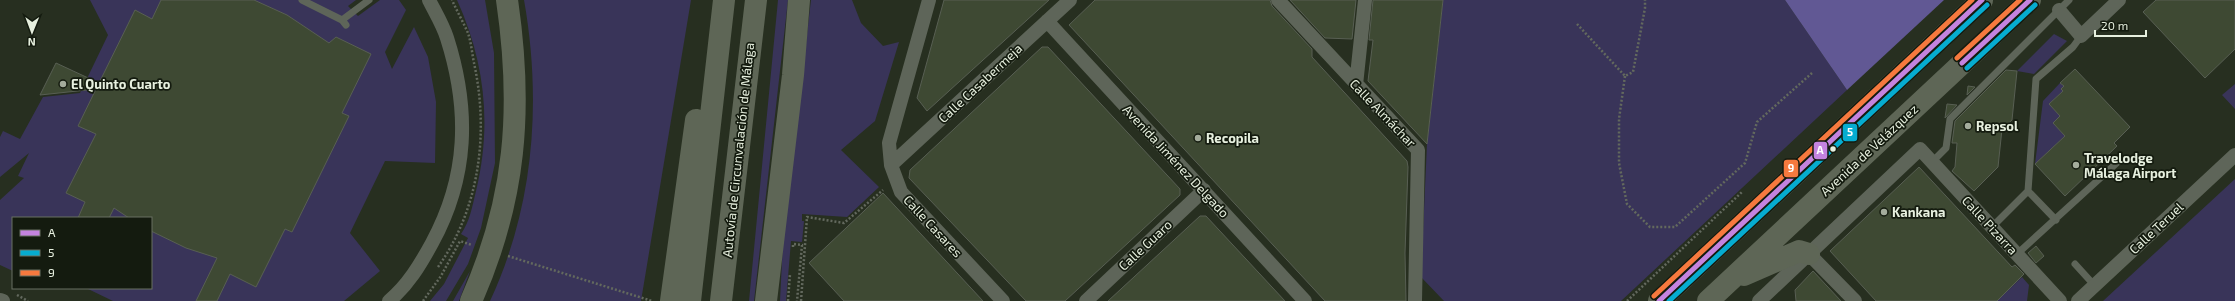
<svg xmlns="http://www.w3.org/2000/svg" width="2235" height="301" font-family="'Exo 2',sans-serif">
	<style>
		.green { fill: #393459 }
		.forest { fill: #615894 }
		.building { fill: #3e4933; stroke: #585f53 }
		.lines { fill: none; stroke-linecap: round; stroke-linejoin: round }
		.path { stroke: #63695e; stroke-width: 2.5; stroke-dasharray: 2 2; stroke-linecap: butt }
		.lane { stroke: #5e6559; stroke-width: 7 }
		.street { stroke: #5e6559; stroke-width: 14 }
		.highway { stroke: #5e6656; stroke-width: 22 }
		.bus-1-casing { stroke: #141b0f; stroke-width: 8 }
		.bus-2-casing { stroke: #141b0f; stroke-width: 8 }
		.bus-3-casing { stroke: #141b0f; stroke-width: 8 }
		.bus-1 { stroke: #c483df; stroke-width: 5 }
		.bus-2 { stroke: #06acd0; stroke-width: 5 }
		.bus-3 { stroke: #f6793e; stroke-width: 5 }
		.poi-dot { fill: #a4ac9c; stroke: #141b0f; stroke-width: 1.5 }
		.bus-dot { fill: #e7f0df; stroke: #141b0f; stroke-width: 1.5 }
		.labels { text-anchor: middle; stroke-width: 3.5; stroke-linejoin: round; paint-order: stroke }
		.street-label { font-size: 13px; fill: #e7f0df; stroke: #141b0f }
		.poi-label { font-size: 13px; font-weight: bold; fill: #e7f0df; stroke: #141b0f; text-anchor: start }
		.line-badge { stroke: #141b0f; stroke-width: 1.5 }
		.badge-label { font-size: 11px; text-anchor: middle; font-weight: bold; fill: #fff }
	</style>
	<rect width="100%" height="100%" fill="#272f20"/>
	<path class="green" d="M90 0H356L348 6 358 16 380 0H399L406 10 385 52 392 69 414 27 428 57 436 102 435 163 385 161 350 233 380 271 344 301H113L86 288H151V218H13V271L0 265V200L24 178 18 176 29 153 0 177V137L3 131 20 139 43 97 80 93 108 35Z
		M457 0H485L494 53 495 163 481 228 468 264 446 301H430L444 284 468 238 461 234C470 221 472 207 476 191 492 125 485 62 457 0Z
		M524 0H691L641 301H490C534 207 542 101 524 0Z
		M778 0H788L754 301H749Z
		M811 0H852L861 23 883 46 899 42 875 121 841 150 879 187 847 217 802 214V221H804L802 242 791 241 786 301H780L783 241Z
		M1443 0H1785L1847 90 1621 301H1444L1421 277 1427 144Z
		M2054 34 2067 41 2034 74 2017 71Z
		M2060 83 2064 86 2061 89 2063 91 2049 104 2060 116 2053 123 2065 136 2035 164 2043 101Z
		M2235 84V109L2222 95Z
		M2235 179V301H2103Z
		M470 271 459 301H453Z
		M2022 277 2029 285 2027 301H1997Z"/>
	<path class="forest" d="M1785 0H1944L1847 90Z"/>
	<path class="building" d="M161 0H254L287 15 329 43 336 37 371 54 342 113 349 116 292 232 285 229 256 287 230 274 217 301H196L217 258 186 248 151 231V218H129L114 208 109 218H78L85 202 66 193 96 134 78 126 96 89 40 95 56 63 99 83 135 10 152 19Z
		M944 0H1049L927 111 917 98Z
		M1095 0H1270L1272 6 1312 49V57L1407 161 1408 167 1405 253 1406 301H1325L1069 25Z
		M1290 0H1356L1352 39 1325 38Z
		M1373 0H1443L1427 144 1368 81 1373 40H1369Z
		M2156 0H2235V49L2205 78 2143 12Z
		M1042 47H1048L1180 189V195L1065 301H1026L909 178 910 170Z
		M2075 69 2130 127 2114 143 2117 146 2065 196 2035 164 2065 136 2053 123 2060 116 2049 104 2063 91 2061 89 2064 86 2060 83Z
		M2006 70 2017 71 2012 120 2002 129 1998 167 1974 191 1952 171 1955 167 1957 143H1952L1955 121Z
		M1968 86 1975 87 1967 95Z
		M1947 104 1957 105 1945 118Z
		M1919 167 2012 267 2015 265 2024 274 1997 301H1876L1830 251Z
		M883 193 895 206 983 301H844L809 263Z
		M1200 216H1206L1285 301H1108Z
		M2036 246 2044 256 2036 263 2028 253Z
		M1813 271 1841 301H1796L1795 290Z"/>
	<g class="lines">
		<path class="path" d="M1577 24 1625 76 1633 72 1645 8V0
			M1625 76 1619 119V163L1627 204 1650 227H1675L1745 163 1757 122 1812 73
			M793 247V244L802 245 797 301
			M508 256 652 301
			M438 267C480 208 489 132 474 63 472 53 471 42 468 33 463 22 457 11 452 0
			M17 295 28 301
			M423 301 441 276 460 241 472 245
			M788 301 790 274
			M801 301 807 217 844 223 883 190
			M1627 301 1742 192"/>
		<path class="lane" d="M302 0 342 20
			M346 25 342 20 369 0
			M1932 162 1946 148 1950 119 2069 0
			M2056 220 2028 191 2036 79 2073 47 2081 36
			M1992 227 2028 191
			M2017 254 2120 160
			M2075 264 2095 286"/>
		<path class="street" d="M929 0 889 143 891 165 901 192 1003 301
			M1278 0 1418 150 1415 301
			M2059 10 2081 36 2119 0
			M1047 21 1305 301
			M1356 85 1365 0
			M891 165 1070 0
			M1809 254 1855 301
			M0 300 3 301
			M389 301C408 285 420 265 432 243 468 177 470 110 447 38 443 25 435 12 429 0
			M1086 301 1204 190
			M1759 301 1920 149 2060 301
			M2078 301 2235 155"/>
		<path class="highway" d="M1744 275 1799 251 1809 254
			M471 301C516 200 523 109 507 0
			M671 301 696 120
			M690 301 724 0
			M721 301 756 0
			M766 301 793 75 799 0
			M1659 301 1982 0
			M1708 301 2030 0"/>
		<g class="bus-1-casing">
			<path id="bus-1" d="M1962 63 2030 0
				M1659 301 1982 0"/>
		</g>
		<g class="bus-2-casing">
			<path id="bus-2" d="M1967 68 2035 5
				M1669 301 1987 5"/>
		</g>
		<g class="bus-3-casing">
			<path id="bus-3" d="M1957 58 2020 0
				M1654 296 1972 0"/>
		</g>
		<use href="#bus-1" class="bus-1"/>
		<use href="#bus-2" class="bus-2"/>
		<use href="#bus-3" class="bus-3"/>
	</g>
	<g class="poi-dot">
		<circle cx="63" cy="84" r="4"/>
		<circle cx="1968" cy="126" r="4"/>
		<circle cx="1198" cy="138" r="4"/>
		<circle cx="2076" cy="165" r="4"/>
		<circle cx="1884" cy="212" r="4"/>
	</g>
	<circle class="bus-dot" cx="1833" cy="149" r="3.5"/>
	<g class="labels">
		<g class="street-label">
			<text transform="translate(980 83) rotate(-43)" y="5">Calle Casabermeja</text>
			<text transform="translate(1383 113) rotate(46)" y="5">Calle Almáchar</text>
			<text transform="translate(738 150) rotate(-84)" y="5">Autovía de Circunvalación de Málaga</text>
			<text transform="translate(1869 150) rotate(-43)" y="5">Avenida de Velázquez</text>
			<text transform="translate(1176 161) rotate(47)" y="5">Avenida Jiménez Delgado</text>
			<text transform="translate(1990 225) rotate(47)" y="5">Calle Pizarra</text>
			<text transform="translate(933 226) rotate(47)" y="5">Calle Casares</text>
			<text transform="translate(2156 228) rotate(-43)" y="5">Calle Teruel</text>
			<text transform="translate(1145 245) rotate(-43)" y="5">Calle Guaro</text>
		</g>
		<g class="poi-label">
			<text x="71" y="89">El Quinto Cuarto</text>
			<text x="1976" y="131">Repsol</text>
			<text x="1206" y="143">Recopila</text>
			<text x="2084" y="163">Travelodge<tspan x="2084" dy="15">Málaga Airport</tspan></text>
			<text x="1892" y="217">Kankana</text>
		</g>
	</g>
	<g class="line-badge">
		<rect x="1842" y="123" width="16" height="19" rx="4" fill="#06acd0"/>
		<rect x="1813" y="141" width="15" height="19" rx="4" fill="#c483df"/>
		<rect x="1783" y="159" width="16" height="19" rx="4" fill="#f6793e"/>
	</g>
	<g class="badge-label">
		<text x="1850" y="136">5</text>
		<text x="1820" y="154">A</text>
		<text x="1791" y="172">9</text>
	</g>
	<rect x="12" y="217" width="140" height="72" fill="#141b0f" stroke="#687062"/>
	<rect x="20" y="230" width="20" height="6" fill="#c483df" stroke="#687062"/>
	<text x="48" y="237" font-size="12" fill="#e7f0df">A</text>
	<rect x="20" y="250" width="20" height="6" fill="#06acd0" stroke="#687062"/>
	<text x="48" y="257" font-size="12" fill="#e7f0df">5</text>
	<rect x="20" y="270" width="20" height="6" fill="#f6793e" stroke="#687062"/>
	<text x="48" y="277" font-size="12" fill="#e7f0df">9</text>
	<g transform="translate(32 32) rotate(181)" stroke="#141b0f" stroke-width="3" paint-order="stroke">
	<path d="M0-3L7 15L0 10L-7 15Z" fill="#e7f0df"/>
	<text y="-6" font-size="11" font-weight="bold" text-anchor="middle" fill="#e7f0df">N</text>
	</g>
	<path d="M2095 30v6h51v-6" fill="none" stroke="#e7f0df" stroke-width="2"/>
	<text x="2101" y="30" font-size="12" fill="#e7f0df" stroke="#141b0f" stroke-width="3" paint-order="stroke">20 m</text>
</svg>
